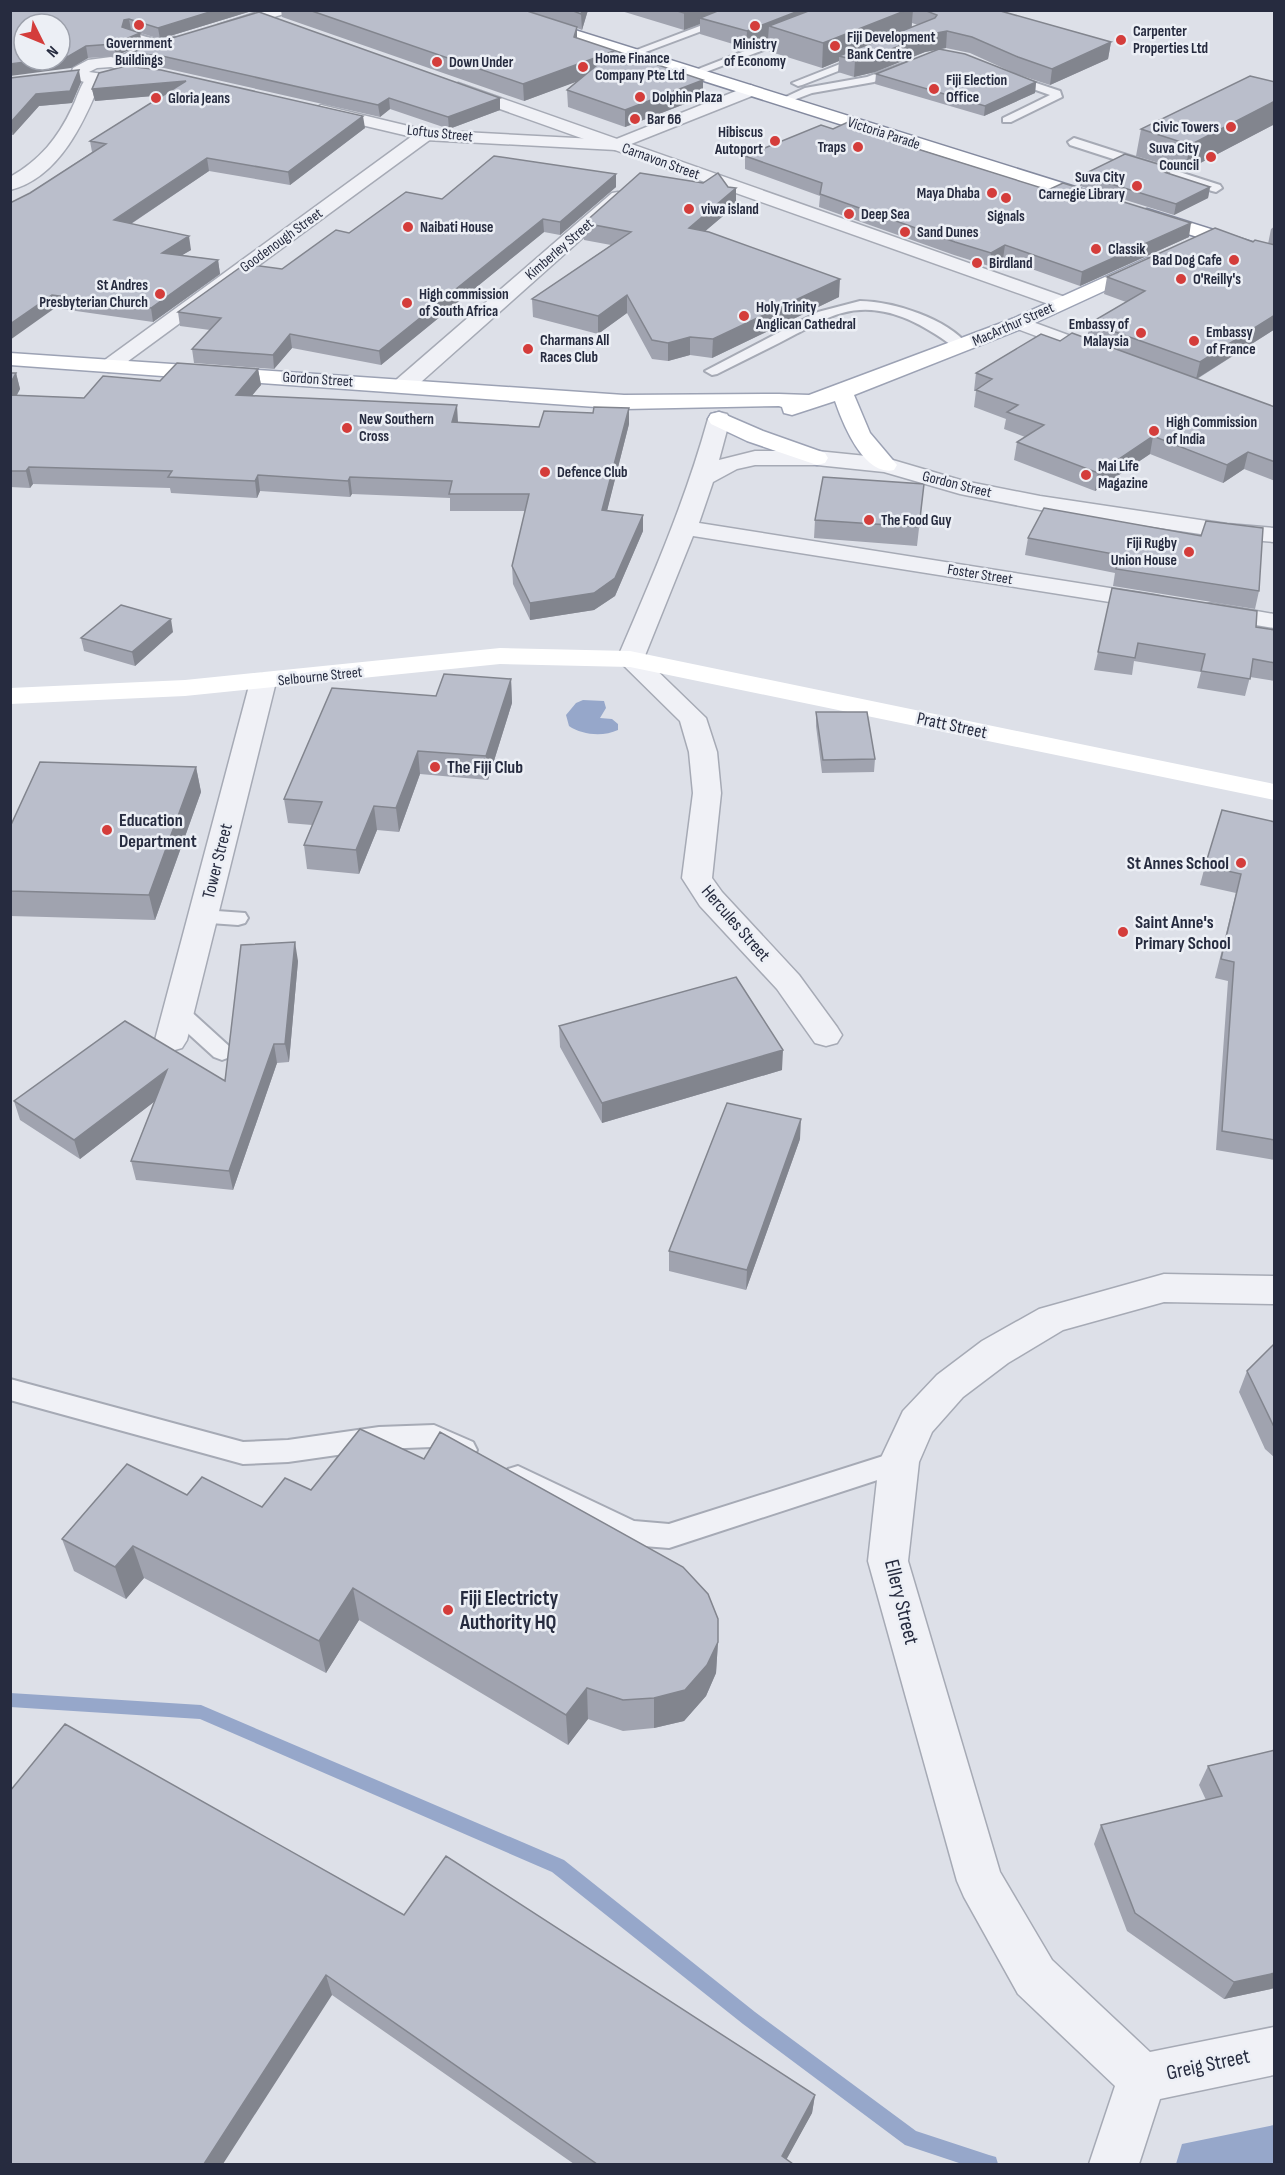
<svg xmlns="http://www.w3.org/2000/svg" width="1285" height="2175" font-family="'Sofia Sans Condensed',sans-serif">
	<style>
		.water { fill: #96a7ca }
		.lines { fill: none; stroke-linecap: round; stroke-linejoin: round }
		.stream { fill: #96a7ca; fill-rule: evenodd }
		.service-casing { stroke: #a6aab5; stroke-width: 4 }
		.minor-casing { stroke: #a6aab5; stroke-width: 3 }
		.tertiary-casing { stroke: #a6aab5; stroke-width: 3 }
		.primary-casing { stroke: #9ca2b4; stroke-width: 3 }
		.trunk-casing { stroke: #848a9f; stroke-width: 3 }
		.service { fill: #f0f1f6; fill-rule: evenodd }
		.minor { fill: #f0f1f6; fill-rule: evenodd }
		.tertiary { fill: #f0f1f6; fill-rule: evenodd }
		.secondary { fill: #fff; fill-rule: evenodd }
		.primary { fill: #fff; fill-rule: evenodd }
		.trunk { fill: #fff; fill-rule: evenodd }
		.wall { fill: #a0a3af; fill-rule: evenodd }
		.shaded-wall { fill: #82858e }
		.building { fill: #babecb; stroke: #82858e; stroke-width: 1.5 }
		.poi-dot { fill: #d43d3b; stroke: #eceff5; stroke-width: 2 }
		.labels { text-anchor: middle; stroke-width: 5; stroke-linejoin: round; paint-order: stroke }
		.far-poi-label { font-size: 15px; font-weight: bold; fill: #262b3f; stroke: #eceff5; text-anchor: start }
		.far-street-label { font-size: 15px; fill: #262b3f; stroke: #eceff5 }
		.street-label { font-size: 18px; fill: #262b3f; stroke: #eceff5 }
		.poi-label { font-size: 18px; font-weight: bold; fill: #262b3f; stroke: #eceff5; text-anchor: start }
		.near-poi-label { font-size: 21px; font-weight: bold; fill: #262b3f; stroke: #eceff5; text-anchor: start }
		.near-street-label { font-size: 21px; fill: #262b3f; stroke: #eceff5 }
	</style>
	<rect width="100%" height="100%" fill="#dde0e8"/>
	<path class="water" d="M583 700 604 701 606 708 600 718 612 719 618 724V730C603 737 582 735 569 726L566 715 576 703Z
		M1274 2125V2164H1176L1182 2144Z"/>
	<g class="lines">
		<path class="stream" d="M10 1693 201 1705 564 1860 755 2012 916 2131 989 2155 996 2157 998 2164H962L905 2145 743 2024 552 1872 200 1719 10 1707Z"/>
		<g class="service-casing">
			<path id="service" d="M742 10H758L635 56H627L626 54Z
				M796 31 800 32V36L698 75 694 76 688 73Z
				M130 32 166 43 167 45 162 48 126 37V33Z
				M868 53 873 56 872 58 802 85 798 86 792 83Z
				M905 63 909 64V68L874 82 812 93 783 104 777 101 805 88 867 77Z
				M1006 73 1060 91 1062 97 1011 122H1003V118L1050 95 1002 78V74Z
				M1074 138 1220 185 1222 188 1216 192 1212 191 1070 145 1068 142Z
				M860 301C895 302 946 318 969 346L962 350 957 349C924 325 885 301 842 313 826 317 811 327 796 334 770 348 743 361 717 374L712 375 705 371 818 312Z
				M203 910 245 913 248 918 245 923 238 925 196 922 193 917 196 912Z
				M178 1005 186 1007 230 1047 233 1052 230 1057 222 1060 214 1057 170 1017 167 1012 170 1007Z
				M10 1379 243 1442 288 1440 379 1427 434 1425 473 1442 477 1450 473 1458 464 1461 432 1447 379 1449 288 1462 243 1464 10 1400Z
				M899 1451 908 1454 912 1462 908 1470 669 1548 631 1545 621 1541 508 1485 505 1477 508 1469 518 1466 634 1521 669 1524Z"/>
		</g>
		<g class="minor-casing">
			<path id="minor" d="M264 10H289L287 13 223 33 215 28 218 25Z
				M174 37 180 39 182 42 180 45 118 68 110 63 130 51Z
				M94 73 102 78C85 120 60 178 10 190V177C40 160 58 138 72 108 78 97 82 76 94 73Z
				M458 83 1068 298 1071 302 1068 306H1054L452 92 450 88Z
				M425 130 431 131 434 135 431 139 116 370 109 372 102 370 98 366 102 362 419 131Z
				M618 192 624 193 627 197 624 201 412 390 404 391 396 390 393 385 396 380 612 193Z
				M1019 317 1112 351 1115 355 1112 359 1105 361 1098 359 1012 327 1009 323 1012 319Z
				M719 412 727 414 730 419 719 460 755 451H817L886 458 964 481 1040 496 1227 524 1274 528V542L1227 538 1040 510 960 494 884 472 817 465H755L737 469 713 482 699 523 1154 595 1163 597 1166 602 1163 607 1154 609 693 536 644 658 706 718 717 752 721 793 712 878 722 892 799 975 837 1027 842 1035 837 1043 826 1046 815 1043 777 989 700 906 682 878 693 793 689 752 680 721 617 659C651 580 685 502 708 419L711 414Z
				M1211 603 1274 614V628L1202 616 1198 611 1202 606Z
				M263 674 272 676 276 682 187 1040 182 1048 171 1051 160 1048 155 1040 250 682 254 676Z
				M1164 1274 1274 1276V1304L1164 1302 1063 1330 1008 1363 963 1397 932 1432 919 1462 908 1561 1000 1872 1052 1960 1150 2052 1274 2027V2075L1160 2099 1139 2164H1089L1115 2086 1018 1994 964 1897 957 1881 868 1561 879 1462 903 1411 937 1375 982 1341 1039 1309Z"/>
		</g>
		<g class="tertiary-casing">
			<path id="tertiary" d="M111 57 130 62 133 71C121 86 83 89 71 74L73 68 88 60ZM111 67 117 69 103 74 89 72 97 68Z
				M751 85 759 90 757 94 616 150 425 140 315 114 313 110 321 105 425 130 614 140Z"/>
		</g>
		<g class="primary-casing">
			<path id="primary" d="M1147 258 1154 260 1157 264 1154 268 1026 327 854 395 870 433 897 465 894 470C864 477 843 424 835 401L792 415 784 413 782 407 779 406 624 409 10 365V353L624 395 779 394 809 395 1012 319Z
				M719 412 763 431 825 453 828 458 825 463 817 465 747 441 711 424 708 419 711 414Z"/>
		</g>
		<g class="trunk-casing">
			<path id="trunk" d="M487 10H511L1104 196 1107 200 1104 204H1092L489 13Z
				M1147 209 1274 249V261L1140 219 1138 215 1140 211Z"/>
		</g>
		<use href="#service" class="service"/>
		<use href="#minor" class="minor"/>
		<use href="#tertiary" class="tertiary"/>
		<path class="secondary" d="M500 648 630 651 1274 784V800L630 667 500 664 185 696 10 704V688L185 680Z"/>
		<use href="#primary" class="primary"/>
		<use href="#trunk" class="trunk"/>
	</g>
	<path class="wall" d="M10 10H255L160 39 134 31 142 44 116 56 88 58 71 68Z
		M281 10H588L582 30 577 28V39L703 80V97L625 127 568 107 567 90 577 81 524 101 282 17Z
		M618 10H997L1111 42 1108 59 1050 85 1016 74 970 53 946 48 925 52 875 72 854 77 838 72 839 61 822 68 768 51V39L746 48 700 34V24L684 30ZM912 23 918 25 912 27Z
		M131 53 500 98V110L449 129 390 109 380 117 164 68 133 64Z
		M99 73 365 128 290 185 209 171 131 224 191 250 182 255 218 260 220 274 153 322 55 308 30 193 92 152 90 141 163 95 95 101 92 89Z
		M876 74 1036 82 1035 93 984 116 875 84Z
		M10 78 81 82 72 103 39 106 13 135H10Z
		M1275 82V124L1185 171 1136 156 1141 129Z
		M833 129 914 148 1189 237 1080 286 1003 259 989 266 954 255 819 207 820 196 745 169V156Z
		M616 174V187L560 235 544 232 381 365 292 348 274 369 194 363 192 349 210 330 180 326 178 312 282 269 349 233 442 199Z
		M1170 174 1210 187 1208 198 1174 215 1080 186 1082 175Z
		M736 205 705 231 839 297 712 358 690 355 668 361 652 359 627 313 598 334 533 317 532 299 611 245 584 240V223Z
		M1275 226V329L1197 379 1275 407V481L1244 469 1223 483 1150 454 1095 491 1014 460 1017 442 1025 437 1004 429 1006 419 974 407 976 391H974L976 373 1060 341 1087 339 1090 323 1126 302 1104 294 1107 277 1253 242 1268 244 1271 229Z
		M258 369 261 385 252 395 458 422 539 427 629 424 607 510 643 531 615 596 594 610 530 620 513 584 512 566 525 511H450V498L352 494 350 497 260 491 257 498 171 493 170 488 33 484 30 488 10 487V373H16L20 389 17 395 84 398 160 381Z
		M924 484 917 546 814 538 815 520Z
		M1044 508 1259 591 1255 609 1113 586 1115 573 1025 555 1028 538Z
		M1257 611 1256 627 1275 630V681L1250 677 1245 696 1197 688 1201 672 1134 661 1132 675 1094 670 1098 652Z
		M173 632 135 666 84 651 81 638Z
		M511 679 512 703 488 780 420 774 399 832 377 830 359 874 307 869 304 845 312 825 288 823 284 799 436 696Z
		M816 712 875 759 874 772 822 773 816 726Z
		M196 767 201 792 155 920 10 916V827Z
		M1275 822V1160L1216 1150 1228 981 1215 978 1236 893 1200 885 1205 866Z
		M298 961 289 1062 277 1063 233 1190 136 1180 131 1161 155 1101 80 1159 20 1120 14 1101 225 1081Z
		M559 1026 782 1070 602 1123 560 1047Z
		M800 1139 746 1290 669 1271V1251Z
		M1275 1343V1458L1265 1449 1239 1392 1247 1371Z
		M311 1490 718 1642 716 1673 706 1696 684 1721 654 1728 623 1731 588 1719 568 1745 359 1620 326 1673 144 1578 126 1599 74 1571 62 1539 187 1495 262 1507Z
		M1275 1750V1988L1224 1999 1127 1931 1094 1844 1101 1825 1206 1800 1199 1785 1208 1766Z
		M404 1915 815 2095 812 2113 786 2159 793 2164H574L332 1995 10 2164Z"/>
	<path class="shaded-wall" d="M216 10H255L160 39 158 28Z
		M582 10H588L582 30 581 14Z
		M692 10H734L700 18V24L684 30V13Z
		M801 10H841L769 26 768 39 746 48 747 31Z
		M907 10H913L911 32 839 56V61L822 68 823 43Z
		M129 19 131 30 122 27 124 20Z
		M577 27V43L574 37Z
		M947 31 946 48 925 52 875 72 854 77 855 60 926 35Z
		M140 33 142 44 116 56 114 44Z
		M1111 42 1108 59 1050 85 1052 69Z
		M86 46 88 58 71 68 10 76V64L40 60H60V57Z
		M614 51V68L524 101 523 84Z
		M79 70 81 82 72 103 39 106 13 135 10 123 36 94Z
		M703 80V97L625 127V110Z
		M186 81 188 93 95 101 92 89Z
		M1036 82 1035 93 984 116 985 106Z
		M389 98 390 109 380 117 378 105Z
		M500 98V110L449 129 448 117Z
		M1275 101V124L1185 171 1190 145Z
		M363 116 365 128 290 185 288 172Z
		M207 158 209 171 117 233 114 220Z
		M1171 168 1169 179 1164 172Z
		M616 174V187L560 235V222Z
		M1210 187 1208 198 1174 215 1176 204Z
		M736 188V205L689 245V228Z
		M543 219 544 232 381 365 379 351Z
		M1191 223 1189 237 1080 286 1082 272Z
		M189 236 191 250 164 266 162 253Z
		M1005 245 1003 259 989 266 991 253Z
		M218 260 220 274 153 322 151 308Z
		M840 279 839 297 712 358 713 339Z
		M52 295 55 308 10 340V324Z
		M627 295V313L598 334V316Z
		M1275 315V329L1196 379 1200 362Z
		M290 334 292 348 274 369 273 355Z
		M690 337V355L668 361V343Z
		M258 369 261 385 239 411 236 395Z
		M16 373 20 389 10 407V384Z
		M457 405 458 422 453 438 452 422Z
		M629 408V424L603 527 602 510Z
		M1153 436 1150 454 1095 491 1098 473Z
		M1248 452 1244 469 1223 483 1227 465Z
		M29 467 33 484 30 488 26 471Z
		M258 475 260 491 257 498 255 481Z
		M350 477 352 494 350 497 348 481Z
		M643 515V531L615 596 594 610 530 620V603Z
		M171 619 173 632 135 666 132 652Z
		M511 679 512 703 488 780 486 756Z
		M418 751 420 774 399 832 396 808Z
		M196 767 201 792 155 920 149 895Z
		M374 806 377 830 359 874 356 850Z
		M295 942 298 961 289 1062 285 1044Z
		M274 1044 277 1063 233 1190 229 1171Z
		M783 1050 782 1070 602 1123V1103Z
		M167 1070 172 1088 80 1159 74 1140Z
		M801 1119 800 1139 746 1290 747 1270Z
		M133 1546 144 1578 126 1599 115 1567Z
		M353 1588 359 1620 326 1673 319 1641Z
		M718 1642 716 1673 706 1696 684 1721 654 1728V1698Z
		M587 1688 588 1719 568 1745 566 1715Z
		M1275 1973V1988L1224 1999 1234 1982Z
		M326 1975 332 1995 223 2164H204Z
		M815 2095 812 2113 784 2164 782 2156Z"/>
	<path class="building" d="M10 10H216L158 28 129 19 124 20 122 27 140 33 114 44 86 46 69 56 60 57V24H24V60H40L10 64Z
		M309 10H524L577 27 574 37 703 80 625 110 567 90 614 51 523 84Z
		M571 10H582L581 14Z
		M674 10H692L684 13Z
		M720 10H801L747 31 700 18Z
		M811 10H907L823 43 769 26Z
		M924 10H997L1111 42 1052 69 1018 57 972 37 947 31 926 35 877 55 855 60 839 56 935 18 937 15Z
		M259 12 500 98 448 117 389 98 378 105 162 56 131 53 152 44Z
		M939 49 965 54 1036 82 985 106 876 74Z
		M126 66 161 70 363 116 288 172 207 158 114 220 189 236 162 253 218 260 151 308 52 295 10 324V203L30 193 106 144 90 141 186 81 92 89 99 73Z
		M79 70 70 91 36 94 10 123V78Z
		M1250 76 1275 82V101L1190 145 1141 129Z
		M848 122 914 145 911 147 1048 190 1063 183 1191 223 1082 272 1005 245 991 253 955 242 820 194 822 183 745 156 821 125 833 129Z
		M1125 154 1171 168 1164 172 1210 187 1176 204 1082 175Z
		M494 156 616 174 560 222 543 219 379 351 290 334 273 355 192 349 221 318 178 312 245 264 282 269 336 230 349 233 406 192 442 199Z
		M640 173 703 183 718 173 728 187 736 188 689 228 709 232 840 279 713 339 690 337 668 343 652 340 627 295 598 316 532 299 631 232 584 223Z
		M1215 228 1253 242 1255 240 1275 245V315L1200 362 1090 323 1145 291 1107 277Z
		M1072 333 1275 407V462L1248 452 1227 465 1153 436 1098 473 1017 442 1044 425 1007 412 1018 405 976 390 992 379 976 373 1041 334 1060 341Z
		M177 363 258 369 236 395 457 405 452 422 539 427 544 411 593 413 594 407 629 408 602 510 643 515 615 578 594 593 530 603 512 566 529 494H449L452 481 350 477 348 481 258 475 255 481 168 477 172 471 29 467 26 471H10V395L84 398 103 376 160 381Z
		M10 373H16L10 384Z
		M823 477 924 484 919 527 815 520Z
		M1044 508 1201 536 1206 521 1263 528 1259 591 1116 569 1119 555 1028 538Z
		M1112 588 1257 611 1256 627 1275 630V663L1253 659 1250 679 1201 671 1205 654 1138 643 1135 658 1098 652Z
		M121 605 171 619 132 652 81 638Z
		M444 674 511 679 486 756 418 751 396 808 374 806 356 850 304 845 322 802 284 799 332 688 436 696Z
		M816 712H867L875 759 823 760Z
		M40 762 196 767 149 895 10 891V827Z
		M1222 810 1275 822V1140L1222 1131 1234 962 1221 959 1241 874 1205 866Z
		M295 942 285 1044H274L229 1171 131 1161 167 1070 74 1140 14 1101 125 1021 225 1081 241 945Z
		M736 977 783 1050 602 1103 559 1026Z
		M727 1103 801 1119 747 1270 669 1251Z
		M1275 1343V1429L1247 1371Z
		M360 1429 424 1459 440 1432 683 1567 708 1594 718 1619V1642L707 1665 685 1690 654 1698 623 1700 587 1688 566 1715 353 1588 319 1641 133 1546 115 1567 62 1539 127 1464 187 1495 202 1477 262 1507 285 1478 311 1490Z
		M65 1724 404 1915 446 1856 815 2095 782 2156 793 2164H597L326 1975 204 2164H10V1791Z
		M1275 1750V1973L1234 1982 1135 1913 1101 1825 1222 1796 1208 1766Z"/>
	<g class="poi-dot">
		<circle cx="139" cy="25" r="6"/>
		<circle cx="755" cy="26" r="6"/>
		<circle cx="1121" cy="40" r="6"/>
		<circle cx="835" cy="46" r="6"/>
		<circle cx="437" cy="62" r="6"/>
		<circle cx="583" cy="67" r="6"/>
		<circle cx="934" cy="89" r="6"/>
		<circle cx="640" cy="97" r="6"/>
		<circle cx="156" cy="98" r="6"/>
		<circle cx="635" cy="119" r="6"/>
		<circle cx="1231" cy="127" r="6"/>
		<circle cx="775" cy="141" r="6"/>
		<circle cx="858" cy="147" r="6"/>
		<circle cx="1211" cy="157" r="6"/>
		<circle cx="1137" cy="186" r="6"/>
		<circle cx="992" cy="193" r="6"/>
		<circle cx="1006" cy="198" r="6"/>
		<circle cx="689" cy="209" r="6"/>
		<circle cx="849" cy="214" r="6"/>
		<circle cx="408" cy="227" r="6"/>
		<circle cx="905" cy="232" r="6"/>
		<circle cx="1096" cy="249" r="6"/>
		<circle cx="1234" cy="260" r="6"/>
		<circle cx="977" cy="263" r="6"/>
		<circle cx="1181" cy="279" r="6"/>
		<circle cx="160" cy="294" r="6"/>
		<circle cx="407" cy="303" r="6"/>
		<circle cx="744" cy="316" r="6"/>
		<circle cx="1141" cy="333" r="6"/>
		<circle cx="1194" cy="341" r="6"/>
		<circle cx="528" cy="349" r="6"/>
		<circle cx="347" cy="428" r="6"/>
		<circle cx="1154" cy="431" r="6"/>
		<circle cx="545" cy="472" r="6"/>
		<circle cx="1086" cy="475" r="6"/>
		<circle cx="869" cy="520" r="6"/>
		<circle cx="1189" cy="552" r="6"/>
		<circle cx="435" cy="767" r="6"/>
		<circle cx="107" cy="830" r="6"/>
		<circle cx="1241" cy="863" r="6"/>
		<circle cx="1123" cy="932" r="6"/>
		<circle cx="448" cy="1610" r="6"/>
	</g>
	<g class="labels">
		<g class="far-poi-label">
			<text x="1133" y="36">Carpenter<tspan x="1133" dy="17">Properties Ltd</tspan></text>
			<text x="847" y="42">Fiji Development<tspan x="847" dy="17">Bank Centre</tspan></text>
			<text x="139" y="48" text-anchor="middle">Government<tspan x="139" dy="17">Buildings</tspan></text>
			<text x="755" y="49" text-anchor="middle">Ministry<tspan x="755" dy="17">of Economy</tspan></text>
			<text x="595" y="63">Home Finance<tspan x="595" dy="17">Company Pte Ltd</tspan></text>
			<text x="449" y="67">Down Under</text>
			<text x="946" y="85">Fiji Election<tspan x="946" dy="17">Office</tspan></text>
			<text x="652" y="102">Dolphin Plaza</text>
			<text x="168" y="103">Gloria Jeans</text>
			<text x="647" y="124">Bar 66</text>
			<text x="1219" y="132" text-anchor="end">Civic Towers</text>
			<text x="763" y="137" text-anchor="end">Hibiscus<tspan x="763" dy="17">Autoport</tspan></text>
			<text x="846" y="152" text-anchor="end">Traps</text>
			<text x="1199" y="153" text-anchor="end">Suva City<tspan x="1199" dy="17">Council</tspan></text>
			<text x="1125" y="182" text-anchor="end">Suva City<tspan x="1125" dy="17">Carnegie Library</tspan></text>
			<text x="980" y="198" text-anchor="end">Maya Dhaba</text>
			<text x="701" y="214">viwa island</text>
			<text x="861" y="219">Deep Sea</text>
			<text x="1006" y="221" text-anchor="middle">Signals</text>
			<text x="420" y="232">Naibati House</text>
			<text x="917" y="237">Sand Dunes</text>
			<text x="1108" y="254">Classik</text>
			<text x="1222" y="265" text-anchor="end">Bad Dog Cafe</text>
			<text x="989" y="268">Birdland</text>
			<text x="1193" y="284">O'Reilly's</text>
			<text x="148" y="290" text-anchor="end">St Andres<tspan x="148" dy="17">Presbyterian Church</tspan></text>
			<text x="419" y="299">High commission<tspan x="419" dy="17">of South Africa</tspan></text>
			<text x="756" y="312">Holy Trinity<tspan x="756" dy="17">Anglican Cathedral</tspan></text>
			<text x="1129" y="329" text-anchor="end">Embassy of<tspan x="1129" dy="17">Malaysia</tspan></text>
			<text x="1206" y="337">Embassy<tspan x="1206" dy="17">of France</tspan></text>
			<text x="540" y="345">Charmans All<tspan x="540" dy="17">Races Club</tspan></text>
			<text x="359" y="424">New Southern<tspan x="359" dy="17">Cross</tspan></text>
			<text x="1166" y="427">High Commission<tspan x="1166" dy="17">of India</tspan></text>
			<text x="1098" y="471">Mai Life<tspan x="1098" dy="17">Magazine</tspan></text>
			<text x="557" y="477">Defence Club</text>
			<text x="881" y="525">The Food Guy</text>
			<text x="1177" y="548" text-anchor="end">Fiji Rugby<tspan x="1177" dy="17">Union House</tspan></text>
		</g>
		<g class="far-street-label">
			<text transform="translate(440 133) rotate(6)" y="5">Loftus Street</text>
			<text transform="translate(884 133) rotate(18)" y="5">Victoria Parade</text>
			<text transform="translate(661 161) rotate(20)" y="5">Carnavon Street</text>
			<text transform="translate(281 240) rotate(-36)" y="5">Goodenough Street</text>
			<text transform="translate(559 249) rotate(-41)" y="5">Kimberley Street</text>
			<text transform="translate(1013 324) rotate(-24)" y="5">MacArthur Street</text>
			<text transform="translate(318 379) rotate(4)" y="5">Gordon Street</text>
			<text transform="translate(957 484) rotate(14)" y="5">Gordon Street</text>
			<text transform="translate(980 574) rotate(9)" y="5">Foster Street</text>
			<text transform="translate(320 676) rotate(-6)" y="5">Selbourne Street</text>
		</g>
		<g class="street-label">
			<text transform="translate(952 725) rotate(12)" y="6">Pratt Street</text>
			<text transform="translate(217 861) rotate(-76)" y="6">Tower Street</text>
			<text transform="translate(736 923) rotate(49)" y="6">Hercules Street</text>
		</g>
		<g class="poi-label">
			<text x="447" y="773">The Fiji Club</text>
			<text x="119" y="826">Education<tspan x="119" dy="21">Department</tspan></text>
			<text x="1229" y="869" text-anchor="end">St Annes School</text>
			<text x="1135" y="928">Saint Anne's<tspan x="1135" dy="21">Primary School</tspan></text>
		</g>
		<g class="near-poi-label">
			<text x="460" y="1605">Fiji Electricty<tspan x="460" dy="24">Authority HQ</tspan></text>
		</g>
		<g class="near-street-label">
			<text transform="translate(902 1602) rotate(76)" y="7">Ellery Street</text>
			<text transform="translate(1208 2064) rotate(-12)" y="7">Greig Street</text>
		</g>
	</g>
	<rect width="1285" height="2175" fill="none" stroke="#262b3f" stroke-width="24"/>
	<g transform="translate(42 42) rotate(133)"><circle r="28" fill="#eceff5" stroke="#9da1ac" stroke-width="1.5"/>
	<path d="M0-4.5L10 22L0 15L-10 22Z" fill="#d43d3b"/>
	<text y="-9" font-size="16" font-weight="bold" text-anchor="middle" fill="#262b3f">N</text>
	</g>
</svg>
